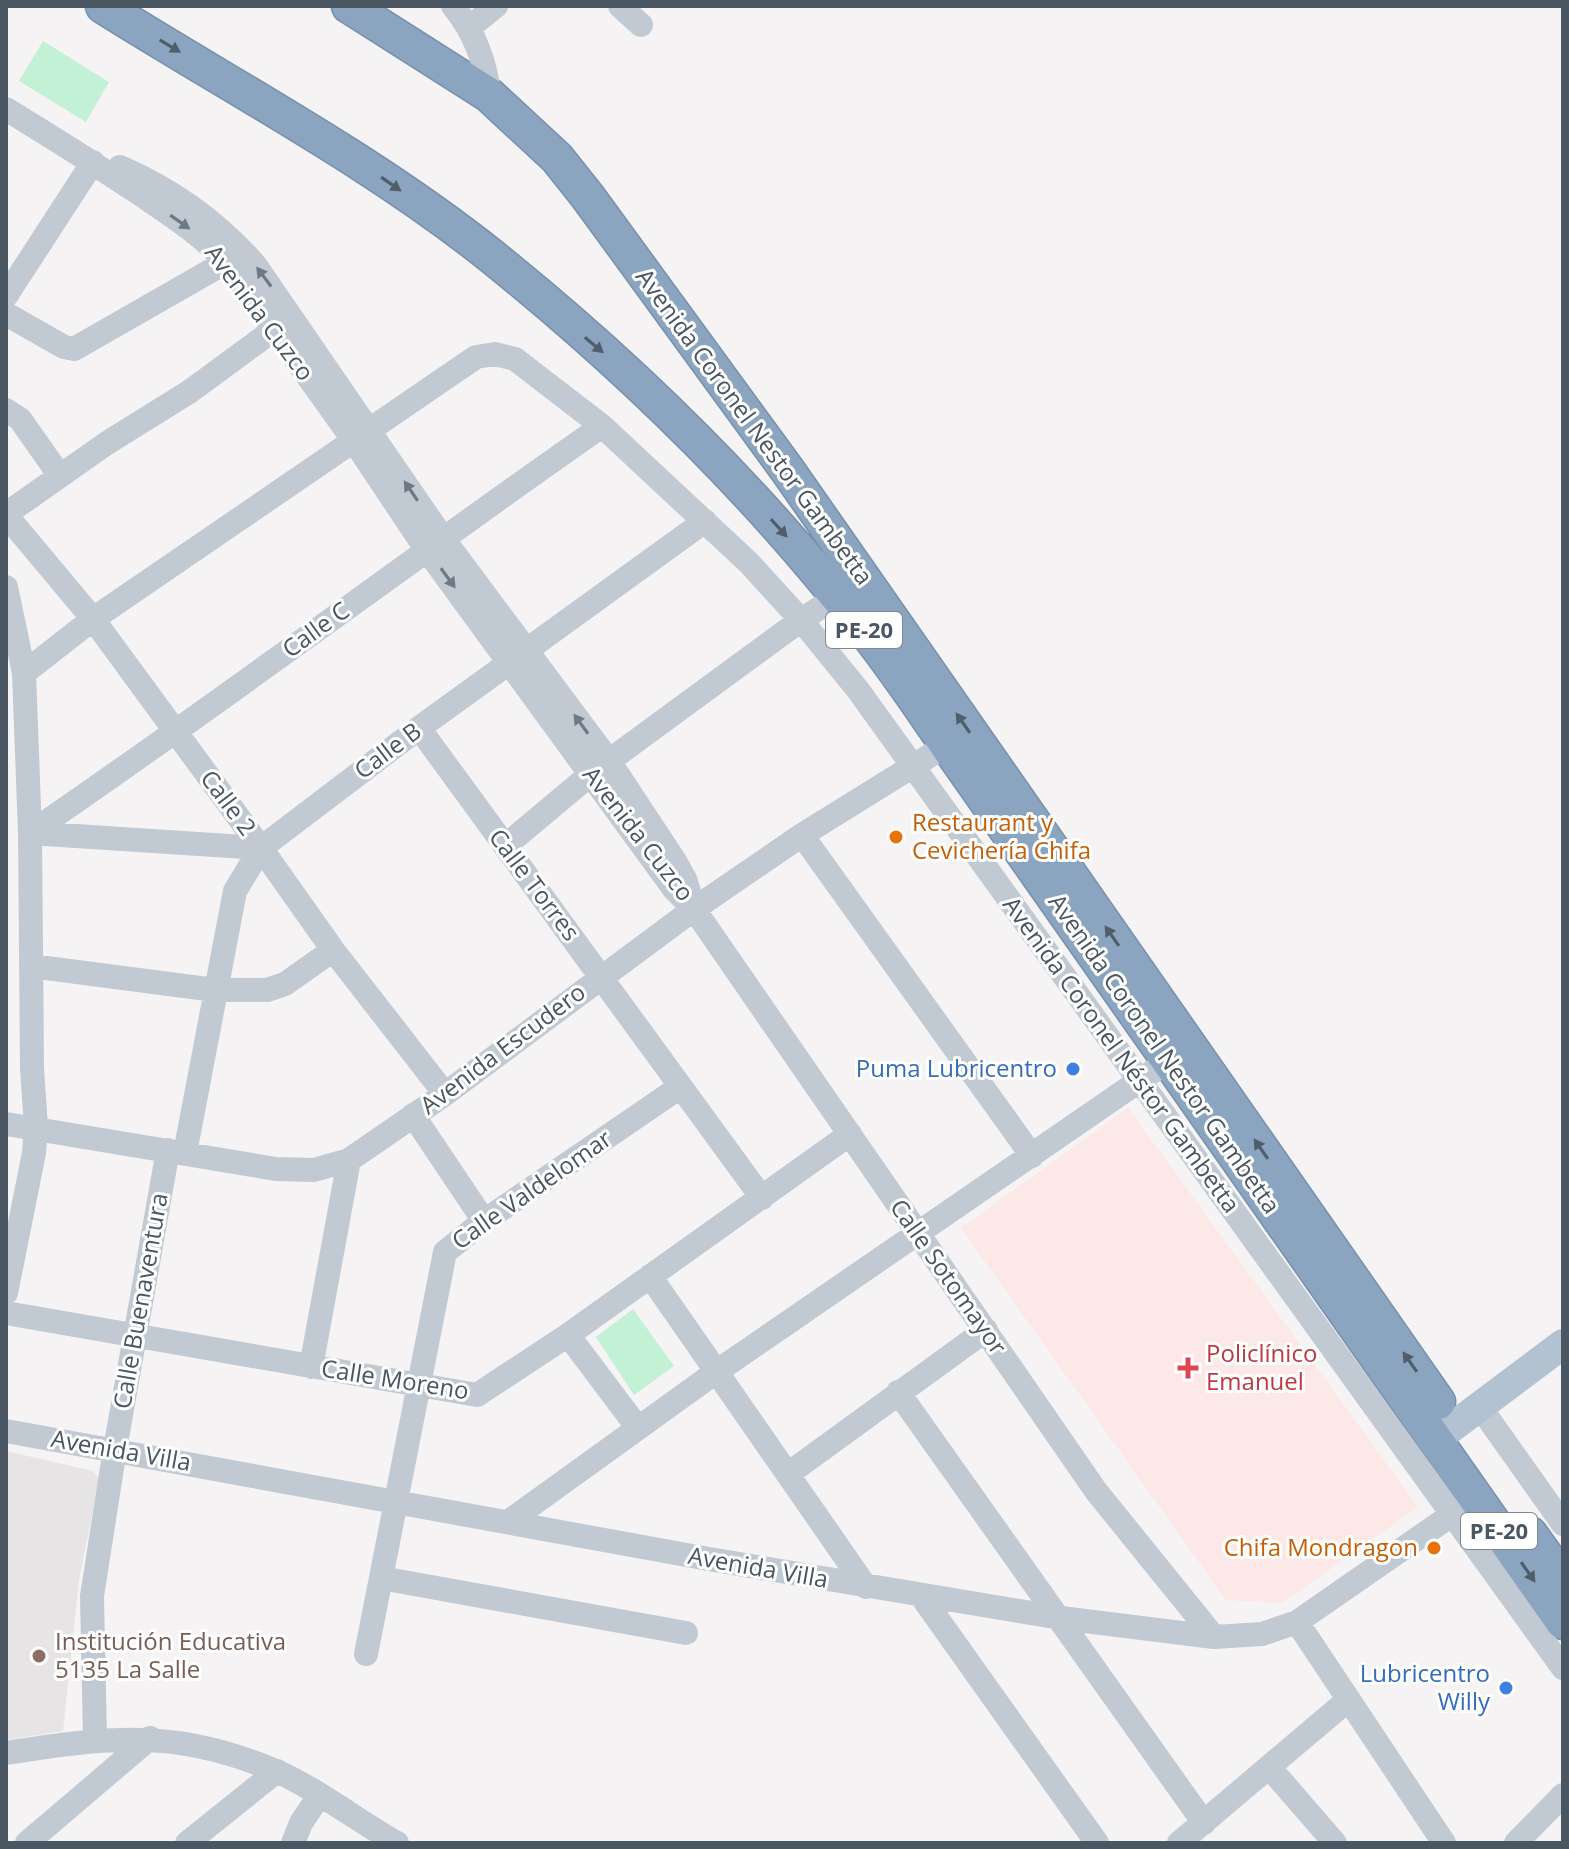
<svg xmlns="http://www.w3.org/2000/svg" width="1569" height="1849" font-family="'Open Sans',sans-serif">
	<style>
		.education { fill: #e6e4e5 }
		.medical { fill: #fce8e6 }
		.green { fill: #c3f1d5 }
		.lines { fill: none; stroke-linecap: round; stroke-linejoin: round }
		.highway-casing { stroke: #7690ad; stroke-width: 37 }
		.minor { stroke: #c1cad2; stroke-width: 24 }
		.major { stroke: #b3c2d1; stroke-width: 30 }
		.highway { stroke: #8ba5c1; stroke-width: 34 }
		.oneway { fill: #505e6b }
		.oneway2 { fill: #6e7983 }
		.food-dot { fill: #e8710a; stroke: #fff; stroke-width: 3 }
		.shop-dot { fill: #3f7fe0; stroke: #fff; stroke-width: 3 }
		.health-dot { fill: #e0444e; stroke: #fff; stroke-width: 3 }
		.education-dot { fill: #8d6e63; stroke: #fff; stroke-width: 3 }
		.labels { text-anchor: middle; stroke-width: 6; stroke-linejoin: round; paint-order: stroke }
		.shield { fill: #fff; stroke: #808990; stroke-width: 2 }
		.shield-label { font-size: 22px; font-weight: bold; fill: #4a5661 }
		.street-label { font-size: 24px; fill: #4a5661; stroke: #fff }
		.food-label { font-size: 24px; fill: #c56008; stroke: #fff; text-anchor: start }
		.shop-label { font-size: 24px; fill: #366cbe; stroke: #fff; text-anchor: end }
		.health-label { font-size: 24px; fill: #be3a42; stroke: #fff; text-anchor: start }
		.education-label { font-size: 24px; fill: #785e54; stroke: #fff; text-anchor: start }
	</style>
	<rect width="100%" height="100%" fill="#f5f3f3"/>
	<path class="education" d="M6 1451 93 1471 99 1479 79 1580 63 1731 6 1740Z"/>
	<path class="medical" d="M1128 1108 1418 1507 1282 1603 1226 1600 961 1228Z"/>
	<path class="green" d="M43 41 109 82 86 122 19 81Z
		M633 1309 674 1366 634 1395 596 1337Z"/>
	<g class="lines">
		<g class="highway-casing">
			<path id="highway" d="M103 6C235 89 373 161 495 259 629 367 756 491 862 627 892 664 919 705 947 745L1563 1622
				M349 6 489 95 557 158 588 197 788 471 1438 1402
				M1530 1534 1563 1580"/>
		</g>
		<path class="minor" d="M453 6C474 32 486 62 489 95
			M620 6 641 25
			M470 27 496 6
			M6 109C52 137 98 166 143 196 172 216 202 235 226 262L354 441 426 549 674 889 694 909 1096 1491 1214 1637
			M120 167C173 190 218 222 256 266L442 537 609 761 675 861 685 879 690 895
			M6 296 93 162
			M6 314 64 347 74 349 226 262
			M6 410 20 419 60 476
			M6 514 107 443 189 392 287 320
			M6 515 93 619 261 848 333 950 445 1094
			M6 587 24 673 30 833 32 1068 36 1127 34 1153 6 1293
			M24 673 93 619 476 357 495 354 515 359 602 426 749 563 801 620 858 690 1563 1668
			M419 728 762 1198
			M30 833 261 848 419 728 705 521
			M30 833C223 701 410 560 602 426
			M802 835 1032 1156
			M505 846 591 774 801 620 838 596
			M31 966 215 990H267L285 984 333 950
			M413 1115 484 1221
			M6 1124 276 1169 314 1170 349 1160 445 1094 694 909 802 835 947 745
			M185 1153 235 891 261 848
			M650 1276 866 1587
			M6 1313 477 1395 568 1335 850 1134
			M568 1335 638 1428
			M311 1367 349 1160
			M898 1392 1204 1823
			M1480 1407 1563 1524
			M6 1431 703 1558 1061 1618 1214 1637 1262 1634 1297 1622 1463 1507
			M788 1474 986 1330
			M508 1522 716 1372 1168 1061
			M381 1578 686 1633
			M922 1597 1097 1843
			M1297 1622 1444 1843
			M366 1654 445 1252 484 1221 680 1087
			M95 1739 92 1596 115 1449 168 1150
			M6 1753C109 1737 176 1728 276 1771 315 1788 358 1821 397 1843
			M1269 1767 1335 1843
			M27 1843 150 1738
			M187 1843 277 1771
			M293 1843 301 1823 319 1796
			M1179 1843 1348 1700
			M1516 1843 1563 1795"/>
		<path class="major" d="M1435 1440 1563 1344"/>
		<use href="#highway" class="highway"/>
	</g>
	<defs><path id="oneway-solid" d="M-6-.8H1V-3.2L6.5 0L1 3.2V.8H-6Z" transform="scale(2)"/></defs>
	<g class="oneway">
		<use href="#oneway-solid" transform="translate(170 46) rotate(31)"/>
		<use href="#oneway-solid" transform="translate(391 184) rotate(35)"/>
		<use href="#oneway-solid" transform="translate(594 345) rotate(40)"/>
		<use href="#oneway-solid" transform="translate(779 528) rotate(48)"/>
		<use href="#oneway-solid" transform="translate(963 723) rotate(-125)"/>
		<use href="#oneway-solid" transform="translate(1112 936) rotate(-125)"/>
		<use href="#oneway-solid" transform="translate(1261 1149) rotate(-125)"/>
		<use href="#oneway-solid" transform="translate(1410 1362) rotate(-125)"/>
		<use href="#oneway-solid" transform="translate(1528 1572) rotate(55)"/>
	</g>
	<g class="oneway2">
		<use href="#oneway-solid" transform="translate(180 222) rotate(35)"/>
		<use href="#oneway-solid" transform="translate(264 277) rotate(-127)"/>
		<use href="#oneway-solid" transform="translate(411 491) rotate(-124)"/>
		<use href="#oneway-solid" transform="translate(448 578) rotate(54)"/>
		<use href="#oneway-solid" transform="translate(581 724) rotate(-126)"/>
	</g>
	<g class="food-dot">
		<circle cx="896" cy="837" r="8"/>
		<circle cx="1434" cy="1548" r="8"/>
	</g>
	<g class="shop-dot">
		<circle cx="1073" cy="1069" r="8"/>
		<circle cx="1506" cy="1688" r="8"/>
	</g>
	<path class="health-dot" d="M1184 1356h8v8h8v8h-8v8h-8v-8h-8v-8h8z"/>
	<circle class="education-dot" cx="39" cy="1656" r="8"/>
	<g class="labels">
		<g class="shield">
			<rect x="826" y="612" width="76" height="36" rx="6"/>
			<rect x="1461" y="1513" width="76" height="36" rx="6"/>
		</g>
		<g class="shield-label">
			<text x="864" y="638">PE-20</text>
			<text x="1499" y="1539">PE-20</text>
		</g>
		<g class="street-label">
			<text transform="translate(259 313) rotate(53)" y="8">Avenida Cuzco</text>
			<text transform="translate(754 427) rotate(54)" y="8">Avenida Coronel Nestor Gambetta</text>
			<text transform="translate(316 630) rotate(-36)" y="8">Calle C</text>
			<text transform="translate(388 751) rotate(-37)" y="8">Calle B</text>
			<text transform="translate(228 803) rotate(53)" y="8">Calle 2</text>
			<text transform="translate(638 834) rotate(52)" y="8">Avenida Cuzco</text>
			<text transform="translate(534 885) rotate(53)" y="8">Calle Torres</text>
			<text transform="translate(503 1049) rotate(-37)" y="8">Avenida Escudero</text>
			<text transform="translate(1164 1054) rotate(55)" y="8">Avenida Coronel Nestor Gambetta</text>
			<text transform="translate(1121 1055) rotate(54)" y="8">Avenida Coronel Néstor Gambetta</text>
			<text transform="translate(532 1190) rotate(-35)" y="8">Calle Valdelomar</text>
			<text transform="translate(948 1277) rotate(55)" y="8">Calle Sotomayor</text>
			<text transform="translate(141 1301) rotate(-80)" y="8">Calle Buenaventura</text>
			<text transform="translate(395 1380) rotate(9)" y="8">Calle Moreno</text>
			<text transform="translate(121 1451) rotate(10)" y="8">Avenida Villa</text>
			<text transform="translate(758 1568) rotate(10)" y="8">Avenida Villa</text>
		</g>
		<g class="food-label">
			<text x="912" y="831">Restaurant y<tspan x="912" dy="28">Cevichería Chifa</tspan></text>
			<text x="1418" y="1556" text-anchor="end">Chifa Mondragon</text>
		</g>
		<g class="shop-label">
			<text x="1057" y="1077">Puma Lubricentro</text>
			<text x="1490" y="1682">Lubricentro<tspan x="1490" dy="28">Willy</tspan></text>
		</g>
		<g class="health-label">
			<text x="1206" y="1362">Policlínico<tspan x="1206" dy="28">Emanuel</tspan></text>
		</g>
		<g class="education-label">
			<text x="55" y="1650">Institución Educativa<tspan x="55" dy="28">5135 La Salle</tspan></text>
		</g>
	</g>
	<rect width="1569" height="1849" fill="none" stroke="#4a5661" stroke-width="16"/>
</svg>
